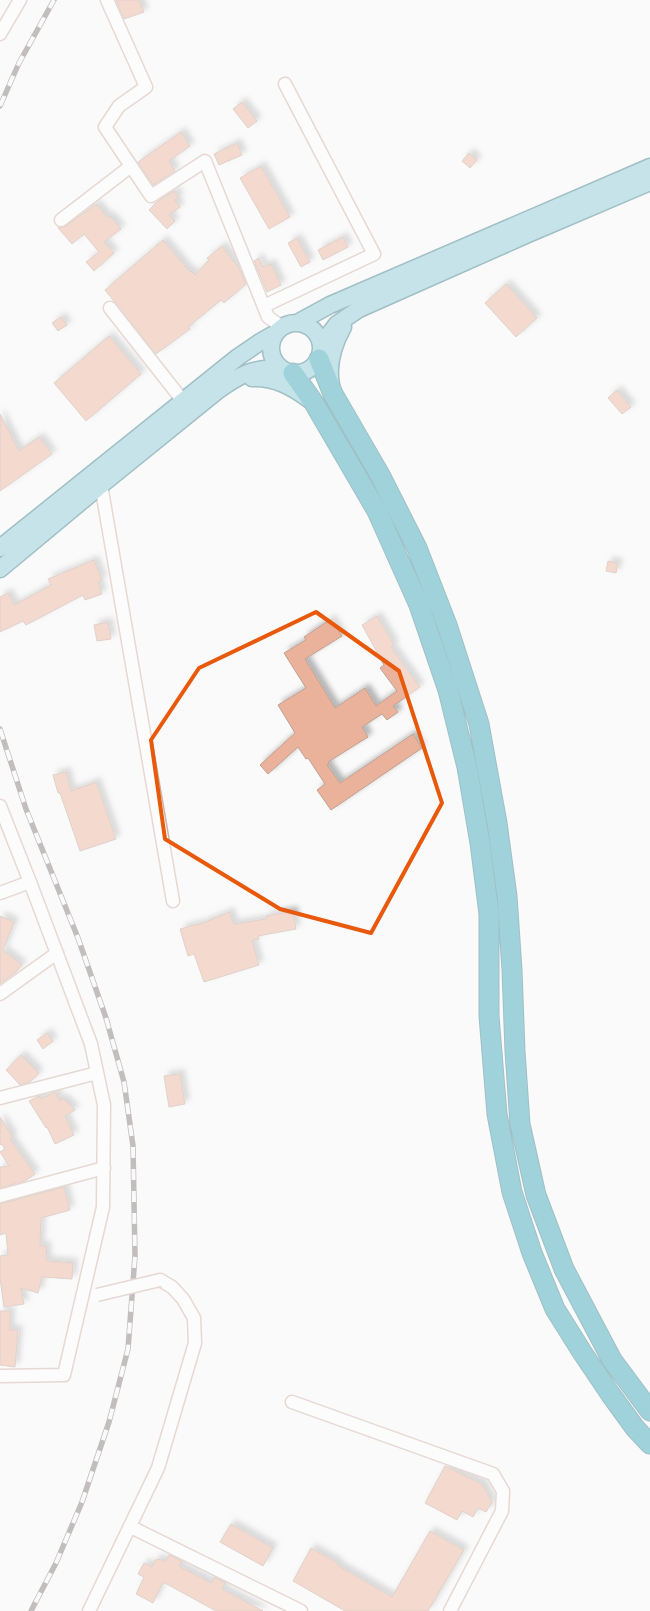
<svg xmlns="http://www.w3.org/2000/svg" width="650" height="1611" font-family="'Libre Baskerville',serif">
	<style>
		.building { fill: #eab29a; stroke: #bfa093; filter: url(#shadow) }
		.lines { fill: none; stroke-linecap: round; stroke-linejoin: round }
		.minor-casing { stroke: #cfb0a2; stroke-width: 15 }
		.major-casing { stroke: #357986; stroke-width: 19 }
		.highway-casing { stroke: #357986; stroke-width: 21 }
		.minor { stroke: #fff; stroke-width: 12 }
		.major { stroke: #85c7d5; stroke-width: 16 }
		.highway { stroke: #33a2b9; stroke-width: 19 }
		.rail-casing { stroke: #7f7774; stroke-width: 5.5 }
		.rail { stroke: #fafafa; stroke-width: 4; stroke-dasharray: 11; stroke-linecap: butt }
		.minor-bridge-casing { stroke: #cfb0a2; stroke-width: 15; stroke-linecap: butt }
		.minor-bridge { stroke: #fff; stroke-width: 12 }
		.marked { fill: none; stroke: #e8590c; stroke-width: 4; stroke-linejoin: round }
	</style>
	<defs>
		<filter id="shadow"><feDropShadow dx="4.5" dy="-4.5" stdDeviation="2.5" flood-color="#0004"/></filter>
	</defs>
	<rect width="100%" height="100%" fill="#fafafa"/>
	<path class="building" d="M116 0H139L144 12 124 19Z
		M242 102 257 121 248 128 233 109Z
		M181 132 190 146 169 161 175 171 153 185 138 162Z
		M237 143 242 155 219 165 214 154Z
		M469 153 477 160 470 168 462 161Z
		M261 166 290 217 269 229 240 178Z
		M174 191 179 197 175 200 180 207 169 215 175 221 167 229 149 210 158 201Z
		M96 204 108 218 110 216 121 229 104 242 114 253 94 271 86 262 99 252 84 234 72 244 58 228 66 226Z
		M343 237 348 247 323 260 318 250Z
		M297 238 310 262 301 267 288 243Z
		M163 240 190 272 191 271 195 275 209 260 207 258 222 246 239 268 246 284 224 303 221 300 188 327 190 329 156 354 105 290Z
		M259 258 263 267 271 264 281 285 267 292 254 261Z
		M506 284 537 318 516 337 485 303Z
		M61 317 67 325 58 331 52 323Z
		M109 336 141 374 86 421 54 383Z
		M617 390 631 407 622 414 608 398Z
		M0 414 19 451 39 437 52 454 0 491Z
		M94 560 102 580 98 582 102 594 85 600 83 595 26 625 23 621 0 632V597L8 593 14 605 51 585 48 579Z
		M608 561 618 563 616 573 606 571Z
		M377 616 394 645 391 647 420 687 393 706 398 712 387 720 382 714 362 727 368 737 328 762 329 764 327 765 340 783 413 734 422 748 331 810 317 790 325 784 308 758 306 759 298 747 268 774 260 765 295 733 278 705 306 688 284 653 306 640 304 637 331 619 342 636 305 659 335 708 365 688 376 706 397 691 380 668 384 665 362 625Z
		M108 622 111 639 97 641 94 625Z
		M66 772 71 791 96 782 116 839 80 851 60 793H58L53 775Z
		M293 911 296 929 258 936 259 939 252 940 259 965 204 982 194 954 188 956 180 929 198 924V925L229 912 234 924 266 919V916Z
		M0 916 14 922 3 950 22 965 16 972 0 984Z
		M47 1033 53 1041 43 1049 37 1040Z
		M21 1055 39 1073 30 1082 20 1085 6 1070Z
		M180 1074 185 1104 169 1107 164 1076Z
		M55 1092 60 1101 63 1098 75 1110 65 1116 74 1135 55 1144 47 1127 46 1128 29 1101 39 1096 41 1099Z
		M0 1117 13 1137 10 1139 35 1174 25 1181 0 1188V1167L9 1166 0 1152 5 1149 2 1144 0 1145Z
		M64 1187 70 1210 41 1218 40 1246H46L47 1261 73 1263 72 1279 42 1277 38 1293 21 1288 24 1304 4 1307 0 1278V1256L8 1255 6 1233 0 1235V1204Z
		M0 1311H10V1330H18L15 1367 0 1365Z
		M445 1466 482 1484 492 1502 486 1512 478 1508 473 1517 462 1511 457 1520 425 1503Z
		M231 1524 273 1548 263 1566 220 1542Z
		M430 1531 464 1550 428 1611H345L293 1581 311 1548 338 1563 337 1565 392 1597Z
		M169 1555 182 1561 179 1566 211 1583 214 1577 225 1583 222 1589 263 1611H216L163 1582 153 1603 136 1594 144 1577 138 1574 144 1563 152 1567 155 1560 160 1559 165 1562Z"/>
	<g class="lines">
		<g class="minor-casing">
			<path id="minor" d="M107 0 146 87 119 106 105 127 151 196 205 161 268 317 282 327
				M0 34 20 0
				M61 220 131 166
				M264 306 374 254 285 84
				M110 308 183 401
				M101 485 173 901
				M0 806 30 882 91 1044 104 1105 103 1207 64 1375 0 1376
				M0 893 30 882
				M0 994 57 953
				M0 1098 97 1073
				M0 1196 104 1168
				M292 1402 493 1474 503 1491 502 1511 450 1611
				M131 1527 301 1611
				M89 1611 158 1468 195 1343 194 1318 183 1299 172 1287 160 1280"/>
		</g>
		<g class="major-casing">
			<path id="major" d="M297 323 330 305 650 167
				M271 348a25 25 0 1 1 50 0a25 25 0 1 1-50 0Z
				M321 345 337 324 359 309 528 234 650 182
				M252 378C275 377 292 387 310 400
				M331 385C327 364 333 345 343 327
				M0 548 238 357 260 342 276 333
				M0 569 101 485 217 391C241 374 252 368 281 368"/>
		</g>
		<g class="highway-casing">
			<path id="highway" d="M319 359 333 394 380 475 417 548 447 625 479 724 497 823 507 896 512 970 515 1051 520 1124 536 1195 564 1269 612 1360 650 1411
				M293 373 314 403 377 511 419 605 448 690 467 767 480 843 489 914V1016L497 1114 512 1192 532 1253 555 1309 582 1352 611 1395 635 1428 650 1444"/>
		</g>
		<use href="#minor" class="minor"/>
		<use href="#major" class="major"/>
		<use href="#highway" class="highway"/>
		<g class="rail-casing">
			<path id="rail" d="M0 106 19 63 54 0
				M0 729 26 809 78 938 106 1018 124 1082 133 1146 135 1256 128 1349 109 1422 82 1502 56 1563 31 1611"/>
		</g>
		<use href="#rail" class="rail"/>
		<g class="minor-bridge-casing">
			<path id="minor-bridge" d="M97 1295 160 1280"/>
		</g>
		<use href="#minor-bridge" class="minor-bridge"/>
	</g>
	<path d="M0 0H650V1611H0ZM316 612 399 671 442 803 371 933 280 909 165 839 151 740 199 668Z" fill="#fafafa" fill-opacity=".55" fill-rule="evenodd"/>
	<path class="marked" d="M316 612 399 671 442 803 371 933 280 909 165 839 151 740 199 668Z"/>
</svg>
